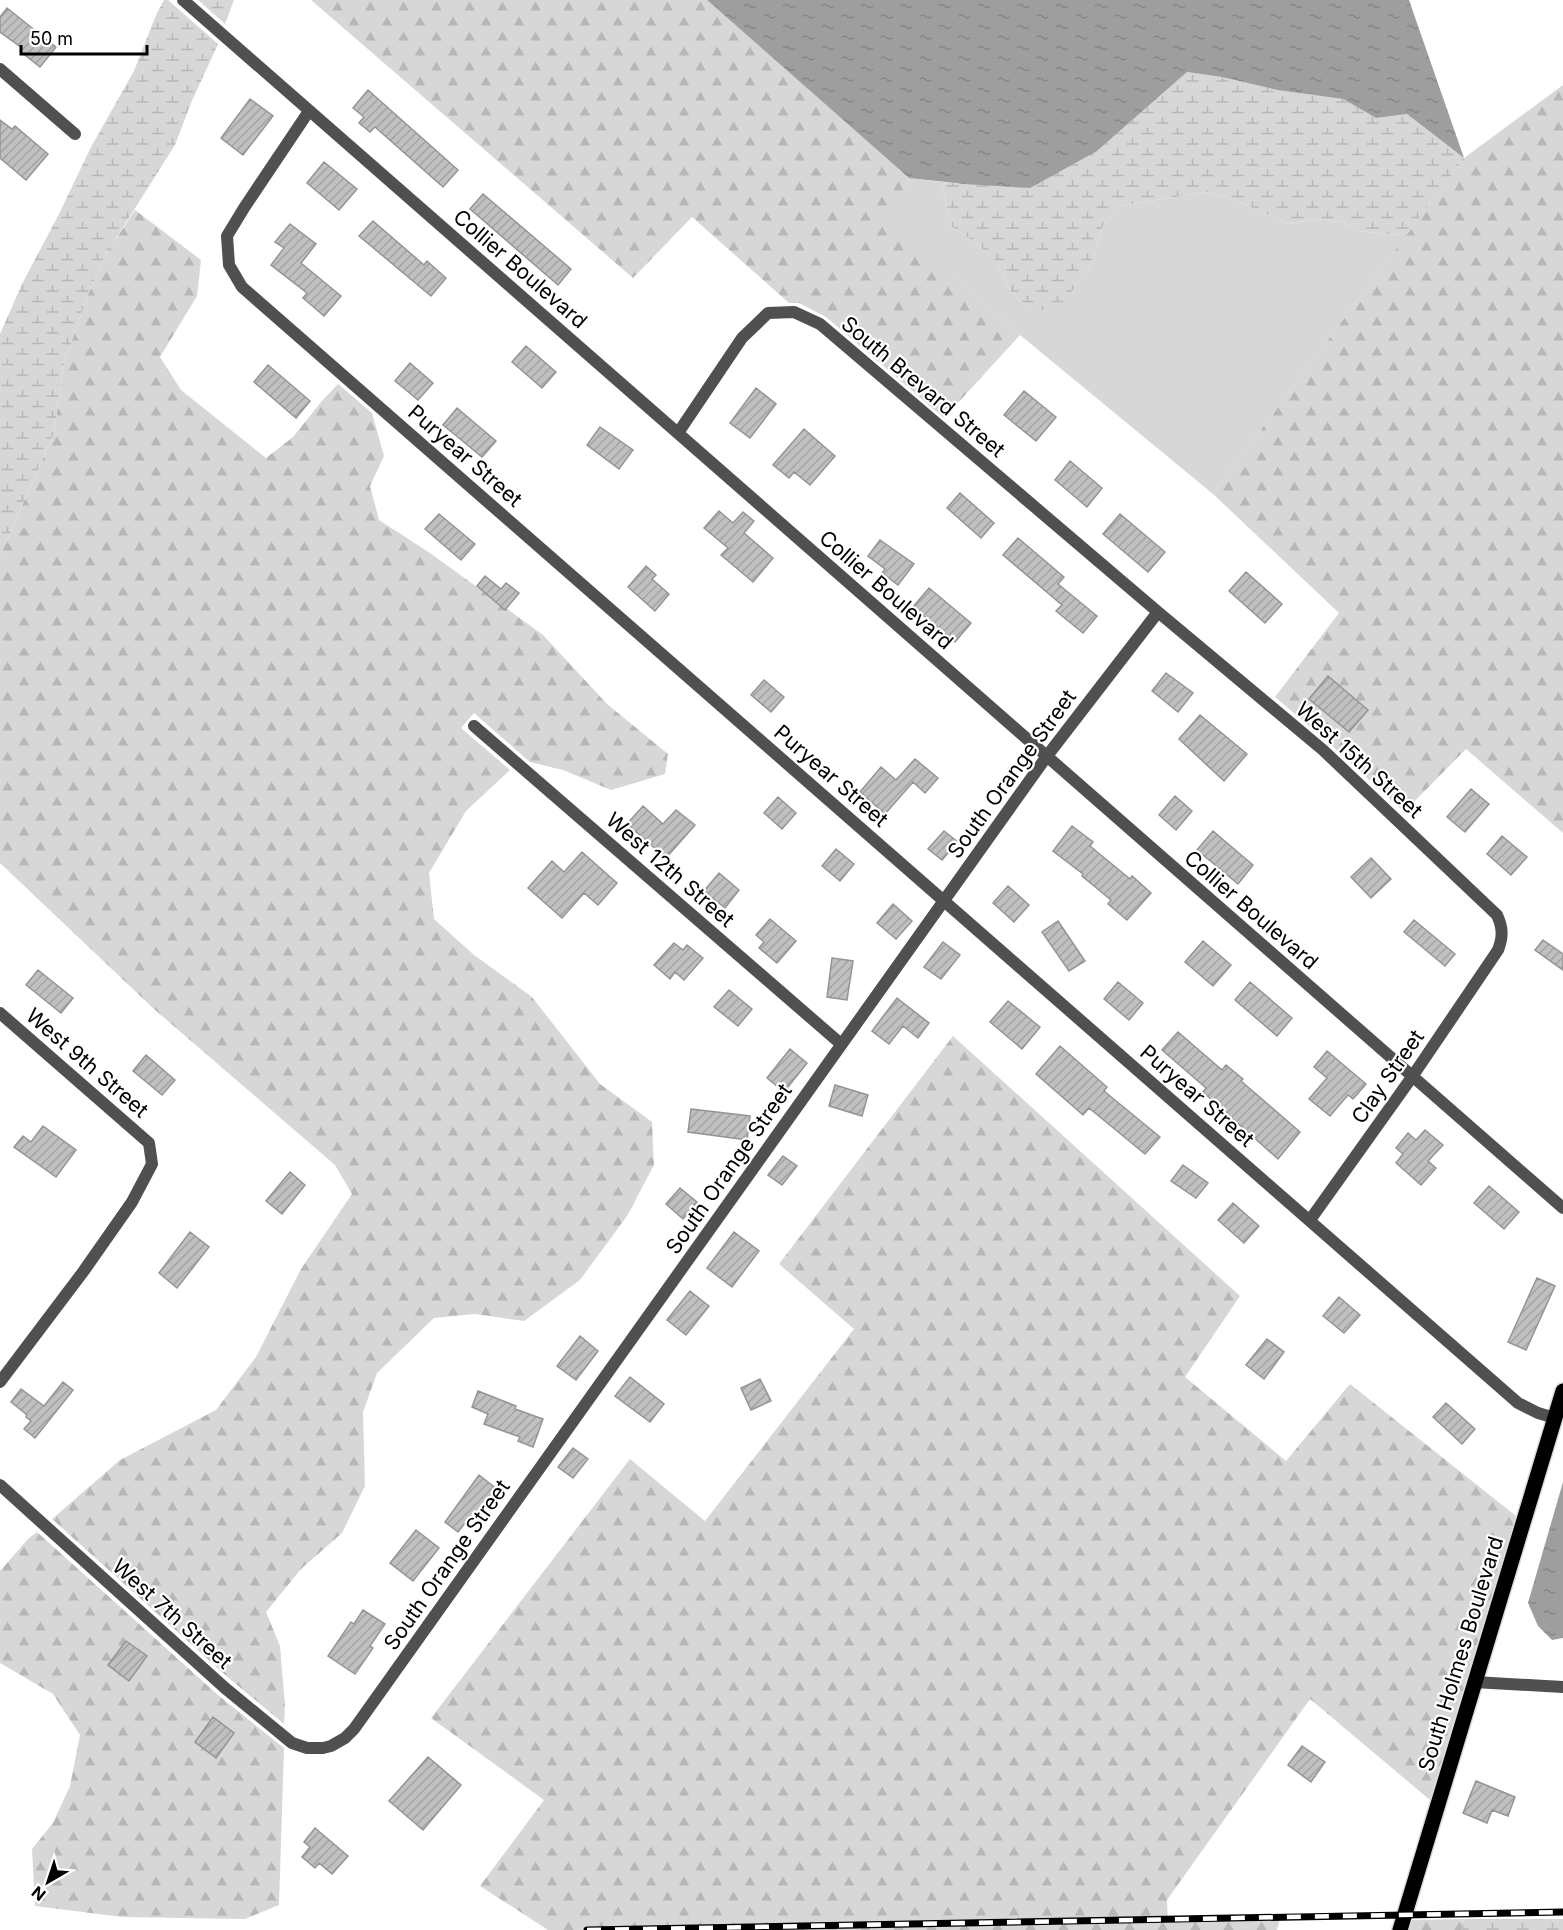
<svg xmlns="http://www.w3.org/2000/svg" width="1563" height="1930" font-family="Inter,sans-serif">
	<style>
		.green { fill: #d7d7d7 }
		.forest { fill: url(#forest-firs) }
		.wetland { fill: url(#wetland-marsh) }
		.water { fill: url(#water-ripples) }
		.building { fill: url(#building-hatch); stroke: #949494; stroke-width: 1.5 }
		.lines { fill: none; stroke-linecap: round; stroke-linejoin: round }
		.primary-casing { stroke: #dbdbdb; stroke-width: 18 }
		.minor { stroke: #505050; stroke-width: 12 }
		.primary { stroke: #000; stroke-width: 15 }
		.rail-casing { stroke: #000; stroke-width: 7 }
		.rail { stroke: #fff; stroke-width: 4.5; stroke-dasharray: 14; stroke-linecap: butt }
		.labels { text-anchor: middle; stroke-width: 4.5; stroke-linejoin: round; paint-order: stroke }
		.street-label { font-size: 21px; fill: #000; stroke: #fff }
	</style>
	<defs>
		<pattern id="forest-firs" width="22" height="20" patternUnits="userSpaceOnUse" patternTransform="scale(1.5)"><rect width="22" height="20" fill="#d7d7d7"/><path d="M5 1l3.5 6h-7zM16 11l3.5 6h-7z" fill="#b7b7b7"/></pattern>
		<pattern id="wetland-marsh" width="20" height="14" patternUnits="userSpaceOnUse" patternTransform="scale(1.5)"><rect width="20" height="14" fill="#d7d7d7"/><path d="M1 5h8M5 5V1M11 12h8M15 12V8" fill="none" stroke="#b7b7b7"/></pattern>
		<pattern id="water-ripples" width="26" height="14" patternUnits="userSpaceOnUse" patternTransform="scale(1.5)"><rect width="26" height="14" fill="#9e9e9e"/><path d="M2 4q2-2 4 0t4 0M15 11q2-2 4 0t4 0" fill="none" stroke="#868686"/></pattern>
		<pattern id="building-hatch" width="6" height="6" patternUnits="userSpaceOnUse" patternTransform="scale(1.5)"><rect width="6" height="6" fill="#c0c0c0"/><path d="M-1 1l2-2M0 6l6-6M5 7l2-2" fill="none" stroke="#a3a3a3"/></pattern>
	</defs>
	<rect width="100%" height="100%" fill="#fff"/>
	<path class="green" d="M909 178 941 182 952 227 976 243 995 260 1011 292 1030 309H1057L1087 272 1094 256 1103 226 1119 206 1206 192 1233 199 1289 224 1316 219 1342 222 1358 231 1397 235 1409 232 1213 494 1020 335 888 215Z"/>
	<path class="forest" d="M311 0H707L909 178 889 215 1020 335 944 418 826 317 799 303H789L692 217 633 278Z
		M1563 85V833L1466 749 1404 812 1329 743 1275 697 1339 613 1213 494 1464 158Z
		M135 210 201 260 197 296 160 357 181 390 266 458 293 437 322 401 338 384 372 413 384 456 370 486 379 520 430 553 543 635 607 704 668 754 665 774 611 790 563 770 530 762 474 713 461 728 510 770 466 811 429 873 434 919 474 955 532 997 600 1084 652 1122 654 1165 627 1216 580 1280 524 1321 475 1314 434 1318 377 1373 363 1412 365 1486 342 1533 301 1569 266 1612 280 1646 285 1706 284 1724 231 1680 52 1519 120 1460 216 1410 256 1357 301 1269 352 1194 335 1165 154 1009 0 863V556L54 433 64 363 89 292 108 251Z
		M953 1036 1240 1296 1185 1377 1286 1461 1350 1384 1516 1516 1430 1800 1310 1699 1167 1900 1168 1922 1280 1919 1277 1930H548L480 1886 544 1800 431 1718 630 1459 705 1521 854 1329 779 1264Z
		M37 1532 218 1695 284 1748 279 1905 245 1919 122 1917 35 1906 32 1849 53 1823 70 1786 80 1735 53 1694 0 1663V1571L28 1539Z
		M1464 1919 1461 1930H1409L1412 1920Z"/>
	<path class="wetland" d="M164 0H168L218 44 191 103 175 145 108 251 89 292 64 363 54 433 0 556V334L22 284 58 216 91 147 134 71 156 15Z
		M198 0H234L225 24Z
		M1187 72 1222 77 1277 90 1343 99 1376 118 1407 114 1464 158 1409 232 1397 235 1358 231 1342 222 1316 219 1289 224 1233 199 1206 192 1119 206 1103 226 1094 256 1087 272 1057 310 1030 309 1011 292 995 260 976 243 952 227 941 182 964 184 1097 151Z
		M1464 1919H1563V1930H1461Z"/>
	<path class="water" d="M707 0H1409L1464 158 1407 114 1376 118 1343 99 1277 90 1222 77 1187 72 1097 151 1030 188 964 184 909 178Z
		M1563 1482V1638L1552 1640 1538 1626 1528 1603Z"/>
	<path class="building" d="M7 8 56 47 40 67 20 51 22 48 0 32V17Z
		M368 90 458 170 443 187 375 127 370 132 359 123 364 117 353 108Z
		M250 99 273 116 243 155 221 138Z
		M0 120 12 129 15 126 48 154 26 180 0 158Z
		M324 162 357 189 339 210 307 183Z
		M483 194 571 269 558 285 470 209Z
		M373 221 424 265 427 261 446 278 431 296 359 236Z
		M290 224 316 244 301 263 341 296 324 316 303 298 307 293 271 265 284 248 275 242Z
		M526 346 556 372 542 388 512 362Z
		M410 363 433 383 418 400 395 381Z
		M268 365 310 401 296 418 254 382Z
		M756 388 776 404 750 438 730 423Z
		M1024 391 1056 417 1036 441 1004 415Z
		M457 408 496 441 482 457 443 425Z
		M600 427 633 450 619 469 587 445Z
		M804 429 835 456 810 485 794 472 789 478 773 465Z
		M1070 461 1102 488 1087 507 1055 480Z
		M960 493 994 523 981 538 947 508Z
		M719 511 733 523 743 512 754 521 744 533 773 558 753 582 721 555 728 548 704 528Z
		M439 514 475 544 461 560 425 529Z
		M1120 514 1165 552 1148 572 1103 534Z
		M1018 538 1064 577 1058 584 1097 616 1083 633 1056 611 1062 605 1003 555Z
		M880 540 914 564 898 585 882 573 885 569 868 556Z
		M646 566 656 575 652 579 669 594 655 611 628 587Z
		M1246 572 1282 604 1265 623 1229 591Z
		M485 576 501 589 506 583 519 593 505 610 477 586Z
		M929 588 971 623 955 642 913 607Z
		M1166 673 1193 693 1178 712 1152 691Z
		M1328 676 1368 710 1349 732 1309 699Z
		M764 680 784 697 771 712 751 695Z
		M1200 715 1247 754 1224 781 1179 739Z
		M915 759 938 778 925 793 913 782 885 814 860 792 881 767 896 780Z
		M1471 789 1489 804 1465 832 1447 817Z
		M1175 796 1192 811 1176 830 1159 815Z
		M778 797 796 813 782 829 764 813Z
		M643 806 663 824 676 810 695 825 666 858 627 824Z
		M1072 826 1093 842 1090 846 1130 879 1132 876 1151 893 1127 920 1108 904 1111 900 1082 876 1083 874 1053 851Z
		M944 831 958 842 942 860 928 849Z
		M1213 831 1253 865 1238 884 1197 850Z
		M1502 836 1527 857 1511 875 1487 854Z
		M836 849 854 864 840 881 822 866Z
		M582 852 617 883 598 905 584 893 562 918 528 888 552 861 564 872Z
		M1371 858 1391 879 1371 898 1351 877Z
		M719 873 739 890 725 908 704 891Z
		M1008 886 1029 905 1014 922 993 903Z
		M893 904 912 921 896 939 877 923Z
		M770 919 796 941 777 963 759 948 764 942 756 935Z
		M1414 920 1455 954 1445 966 1404 932Z
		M1058 921 1085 961 1069 971 1042 932Z
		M1543 940 1563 954V970L1535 950Z
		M1203 941 1231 965 1213 986 1185 962Z
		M943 942 960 955 941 979 924 967Z
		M674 943 683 950 687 945 703 958 684 980 675 972 670 979 654 965Z
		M832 958 853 961 847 1000 827 997Z
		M38 970 73 998 61 1013 26 985Z
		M1118 982 1143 1003 1129 1020 1104 999Z
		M1250 982 1292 1018 1277 1036 1235 1000Z
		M729 990 752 1009 738 1026 714 1007Z
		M897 998 929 1023 918 1038 903 1026 889 1044 872 1031Z
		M1008 1001 1040 1027 1022 1049 990 1022Z
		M1178 1032 1222 1070 1226 1065 1243 1079 1241 1081 1300 1132 1278 1159 1203 1092 1206 1088 1162 1050Z
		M1060 1046 1107 1087 1104 1091 1160 1137 1145 1154 1089 1108 1083 1115 1036 1074Z
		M790 1049 807 1063 784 1092 767 1078Z
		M1327 1051 1366 1084 1353 1099 1348 1095 1330 1116 1309 1099 1327 1078 1314 1067Z
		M146 1055 175 1080 162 1095 133 1071Z
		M835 1085 868 1095 862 1116 829 1106Z
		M691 1109 750 1116 747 1140 688 1132Z
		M43 1126 76 1150 56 1177 14 1147 23 1136 31 1142Z
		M1425 1130 1443 1145 1428 1161 1436 1168 1421 1185 1396 1163 1403 1154 1396 1148 1408 1133 1416 1140Z
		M783 1156 797 1166 782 1185 768 1175Z
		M1183 1165 1208 1183 1196 1198 1171 1181Z
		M290 1172 305 1185 282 1214 266 1201Z
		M1489 1186 1519 1212 1504 1229 1474 1203Z
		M680 1188 697 1202 683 1219 666 1204Z
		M1233 1203 1259 1226 1244 1243 1218 1220Z
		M190 1232 209 1247 177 1288 159 1273Z
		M734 1232 759 1251 732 1287 707 1268Z
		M1537 1278 1555 1286 1526 1350 1508 1342Z
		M690 1291 709 1306 686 1335 667 1320Z
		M1339 1297 1360 1315 1344 1333 1323 1316Z
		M580 1336 598 1351 576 1380 557 1366Z
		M1267 1339 1284 1352 1264 1379 1246 1365Z
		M630 1377 664 1404 650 1422 615 1396Z
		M760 1379 771 1401 751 1410 741 1388Z
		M63 1382 73 1390 35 1438 24 1429 31 1421 26 1417 27 1415 11 1402 21 1389 44 1406Z
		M478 1391 516 1406 515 1409 543 1419 533 1447 518 1441 520 1437 484 1424 488 1414 472 1407Z
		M1446 1403 1475 1429 1462 1444 1433 1417Z
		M573 1448 588 1459 573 1478 558 1467Z
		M479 1475 498 1490 474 1522 469 1518 458 1532 445 1522Z
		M416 1530 439 1548 413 1581 390 1563Z
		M363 1610 385 1624 370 1646 373 1648 355 1674 328 1656 351 1622 354 1624Z
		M126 1641 147 1656 129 1681 108 1665Z
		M213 1717 234 1733 216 1758 195 1742Z
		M1302 1746 1325 1762 1311 1782 1288 1765Z
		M428 1757 461 1785 423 1830 389 1801Z
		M1476 1781 1515 1797 1508 1816 1492 1810 1487 1823 1463 1813Z
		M315 1828 348 1856 332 1874 319 1863 315 1868 302 1857 310 1847 304 1842Z"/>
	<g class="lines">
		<g class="primary-casing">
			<path id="primary" d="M1400 1930 1563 1391"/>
		</g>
		<path class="minor" d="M183 0 1563 1208
			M0 69 75 134
			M309 111 244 208 227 236 229 265 242 287 1518 1403 1538 1413 1555 1418
			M678 433 742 338 768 313 794 312 820 324 1158 612 1323 750 1497 915C1503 928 1503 937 1498 950L1412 1077 1310 1220
			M474 726 841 1044
			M0 1013 149 1143 152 1164 132 1202 83 1272 0 1382
			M0 1485 225 1688 292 1743 307 1748H323L331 1746 345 1738 354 1729 1047 756 1158 612
			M1474 1682 1563 1687"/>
		<use href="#primary" class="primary"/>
		<g class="rail-casing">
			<path id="rail" d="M587 1930 1563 1912"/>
		</g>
		<use href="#rail" class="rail"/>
	</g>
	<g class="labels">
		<g class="street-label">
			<text transform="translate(520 269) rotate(41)" y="7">Collier Boulevard</text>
			<text transform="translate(923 387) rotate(40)" y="7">South Brevard Street</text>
			<text transform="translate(465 456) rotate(41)" y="7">Puryear Street</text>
			<text transform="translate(886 590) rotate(41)" y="7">Collier Boulevard</text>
			<text transform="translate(1359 760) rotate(42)" y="7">West 15th Street</text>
			<text transform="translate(1012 774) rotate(-54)" y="7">South Orange Street</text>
			<text transform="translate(831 776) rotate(41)" y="7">Puryear Street</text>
			<text transform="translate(670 870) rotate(41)" y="7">West 12th Street</text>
			<text transform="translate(1251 910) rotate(41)" y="7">Collier Boulevard</text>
			<text transform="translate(87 1063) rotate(41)" y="7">West 9th Street</text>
			<text transform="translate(1388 1077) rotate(-55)" y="7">Clay Street</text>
			<text transform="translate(1197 1096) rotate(41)" y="7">Puryear Street</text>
			<text transform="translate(729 1169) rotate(-55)" y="7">South Orange Street</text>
			<text transform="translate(447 1565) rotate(-55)" y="7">South Orange Street</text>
			<text transform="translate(172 1614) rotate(42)" y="7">West 7th Street</text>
			<text transform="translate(1461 1654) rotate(-73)" y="7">South Holmes Boulevard</text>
		</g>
	</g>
	<g transform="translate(48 1882) rotate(219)" stroke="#ffffff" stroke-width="4.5" paint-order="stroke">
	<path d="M0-4.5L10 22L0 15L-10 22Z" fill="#000000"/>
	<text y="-9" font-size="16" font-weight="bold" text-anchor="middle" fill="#000000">N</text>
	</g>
	<path d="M21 45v9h126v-9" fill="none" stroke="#000000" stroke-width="3"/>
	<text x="30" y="45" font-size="18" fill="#000000" stroke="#ffffff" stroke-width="4.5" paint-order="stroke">50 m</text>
</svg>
